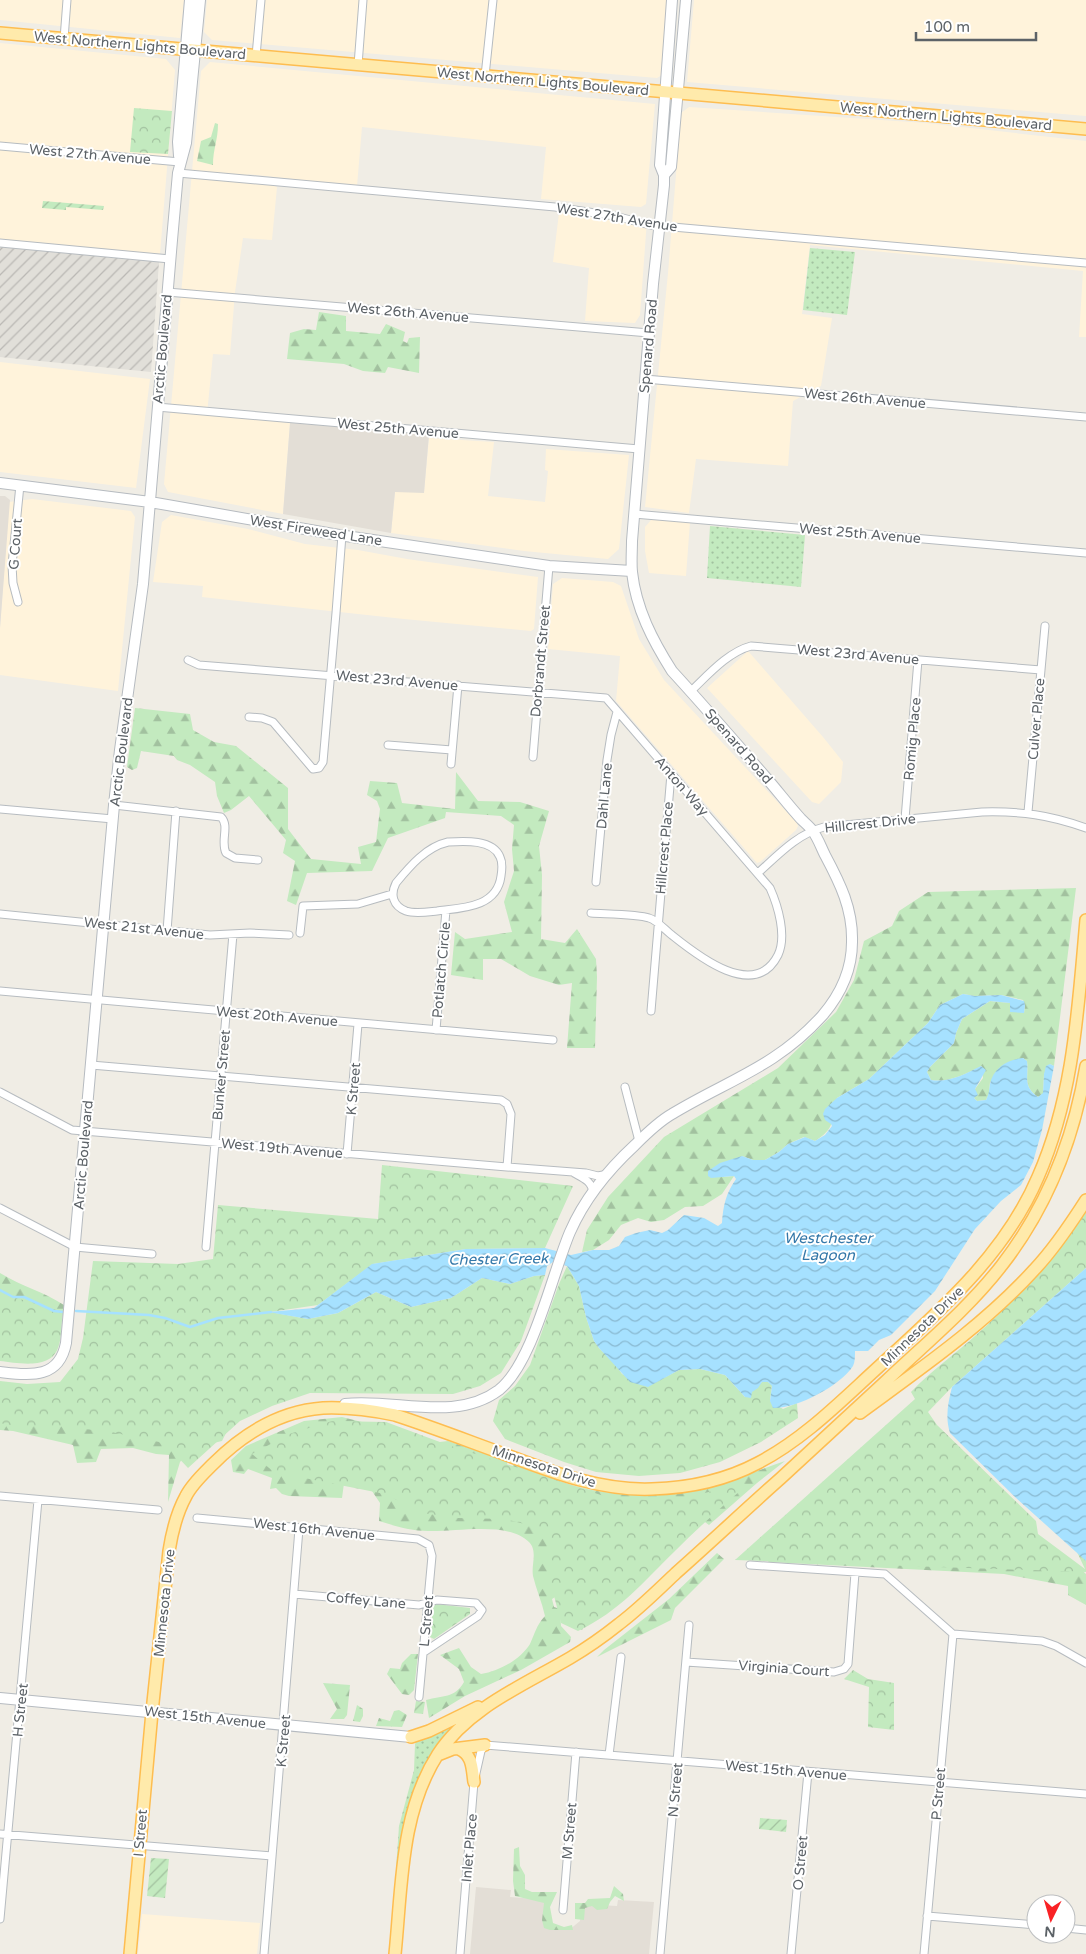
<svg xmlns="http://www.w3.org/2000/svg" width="1086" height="1954" font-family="'Varela Round',sans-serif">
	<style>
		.commercial { fill: #fff3db }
		.industrial { fill: url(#industrial-furrows) }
		.education { fill: #e3ded6 }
		.grass { fill: url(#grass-dots) }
		.forest { fill: url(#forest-firs) }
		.park { fill: url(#park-crowns) }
		.garden { fill: url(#garden-furrows) }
		.water { fill: url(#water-waves) }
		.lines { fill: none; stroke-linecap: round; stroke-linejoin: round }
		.stream { stroke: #a6e1ff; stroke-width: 2.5 }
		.minor-casing { stroke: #b7bcc0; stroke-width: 9 }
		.secondary-casing { stroke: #b6bbc0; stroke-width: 12 }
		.primary-casing { stroke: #febd50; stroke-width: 14 }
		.minor { stroke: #fff; stroke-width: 7 }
		.secondary { stroke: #fff; stroke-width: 10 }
		.primary { stroke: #ffeaab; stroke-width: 11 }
		.labels { text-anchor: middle; stroke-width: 4; stroke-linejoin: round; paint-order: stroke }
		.street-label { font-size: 14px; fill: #5c6267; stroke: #fff }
		.water-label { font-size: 15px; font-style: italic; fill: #3478a9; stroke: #fff }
	</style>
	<defs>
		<pattern id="industrial-furrows" width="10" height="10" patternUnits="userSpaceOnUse" patternTransform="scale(1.25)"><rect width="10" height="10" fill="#e1dfd9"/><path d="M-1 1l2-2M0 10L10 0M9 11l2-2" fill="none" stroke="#bab8b4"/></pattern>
		<pattern id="grass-dots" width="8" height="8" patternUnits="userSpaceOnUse" patternTransform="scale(1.25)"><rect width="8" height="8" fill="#c3eabf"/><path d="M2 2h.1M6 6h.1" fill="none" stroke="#a2c19f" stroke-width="1.8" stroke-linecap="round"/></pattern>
		<pattern id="forest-firs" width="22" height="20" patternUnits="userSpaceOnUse" patternTransform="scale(1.25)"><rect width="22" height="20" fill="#c3eabf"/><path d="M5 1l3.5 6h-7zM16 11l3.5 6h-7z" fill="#a2c19f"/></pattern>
		<pattern id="park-crowns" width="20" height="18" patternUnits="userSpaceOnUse" patternTransform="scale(1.25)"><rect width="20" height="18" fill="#c3eabf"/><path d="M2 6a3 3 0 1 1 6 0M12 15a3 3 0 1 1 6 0" fill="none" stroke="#a2c19f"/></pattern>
		<pattern id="garden-furrows" width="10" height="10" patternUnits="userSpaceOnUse" patternTransform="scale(1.25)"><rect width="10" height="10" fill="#c3eabf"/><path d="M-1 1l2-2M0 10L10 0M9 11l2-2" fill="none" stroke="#a2c19f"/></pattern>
		<pattern id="water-waves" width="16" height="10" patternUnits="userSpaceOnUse" patternTransform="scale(1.25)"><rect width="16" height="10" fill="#a6e1ff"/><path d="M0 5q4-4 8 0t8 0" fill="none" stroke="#8abad2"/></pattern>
	</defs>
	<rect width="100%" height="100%" fill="#f0ede5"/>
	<path class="commercial" d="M0 0H184L180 38 0 20Z
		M207 0H668L662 75 657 78 212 40 204 32Z
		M694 0H1086V116L687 82Z
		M0 43 166 59 175 70 160 254 0 239Z
		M210 62 655 104 646 204 641 207 541 199 546 147 362 127 357 186 247 174 277 187 272 240 243 238 235 292 230 355 213 354 207 414 290 423 283 514 168 492 164 484 201 71Z
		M689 107 926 123 1086 141V337H1079L1083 271 810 245 802 314 832 318 821 386 793 401 788 466 696 459 689 513 645 507 668 273 681 113Z
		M559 213 647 220 640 315 635 323 585 321 589 268 553 262Z
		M0 362 150 379 136 488 0 472Z
		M429 438 494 442 488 496 545 502 548 471 545 470 546 449 629 455 619 549 608 559 524 551 391 533 395 492H424Z
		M32 499 131 511 135 517 118 691 0 675V628L9 502Z
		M171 515 248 529 305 544 358 550 407 559 538 577 534 629 531 631 404 619 202 597 203 586 153 582 162 522Z
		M652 519 690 522 686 576 649 573 645 551V527Z
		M562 578 613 582 621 586 639 639 664 680 797 823 798 826 796 830 760 862 757 863 616 701 620 656 548 649 553 584Z
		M748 651 823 737 843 762 841 782 819 804 812 802 707 688Z
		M142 1914 260 1923 257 1954H138Z"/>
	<path class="industrial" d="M0 247 159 262 151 372 0 357Z"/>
	<path class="education" d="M290 423 429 434 424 493 395 492 391 533 283 514Z
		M0 496H5L10 500 0 628Z
		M476 1887 511 1890 510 1897 548 1900 553 1928 569 1930 580 1921 581 1904 617 1906 618 1900 654 1902 649 1954H470Z"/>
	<path class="grass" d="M810 248 855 252 847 315 803 310Z
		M710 526 805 535 801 587 707 578Z
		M476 1710 417 1785 408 1806 396 1869 399 1826 414 1770 415 1744 417 1740Z"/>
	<path class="forest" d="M215 123 218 124C218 140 213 149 213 165L197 161 201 141 211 137Z
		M319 312 346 316V331L380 334 386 324 405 332 403 341 407 343 409 338 420 337 419 373 388 367 385 373 363 371 344 364 287 359 290 333 304 329 316 330Z
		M135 708 190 714 193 730 214 742 236 746 288 788V829L311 859 361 864 358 847 376 842 380 809 377 801 367 795 370 781 397 783 402 803 455 809 456 772 478 801 520 802 549 811 539 846 542 875 541 939 565 943 577 929 596 959 597 977 595 1048H567L572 983 559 985 530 976 501 959H483V980L451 975 455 932 465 939 512 932 504 902 514 871 512 849 514 825 501 816 446 812 445 818 388 838 372 871 307 873 296 905 287 901 295 861 283 853 286 840 249 796 231 810 224 813 217 796 215 782 190 765 177 760 174 756 141 751 137 768 132 770 127 767Z
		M1076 888 1054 1066 1050 1064 1044 1074 1043 1094 1038 1097C1022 1086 1029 1077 1027 1061L1023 1058 990 1082 989 1094 986 1100 977 1101 974 1098 975 1089 983 1078 982 1066C965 1074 949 1083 931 1080L927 1072 930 1067 954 1043 956 1033 962 1019 990 1001 1010 1003 1017 1011 1024 1013 1025 1005 1023 1000 1001 995 975 996 963 994 940 1005 928 1023 869 1079 837 1098C832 1120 835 1129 815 1141L804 1137 788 1144 779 1152 765 1160H753L742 1156 723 1177 734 1176 722 1194 703 1206 685 1207 664 1220 651 1222 638 1218 621 1225 609 1240 593 1250 582 1252 587 1230 608 1197 664 1137 778 1068 836 1012 854 980 864 941 892 926 899 911 928 892Z
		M0 1273C21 1286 44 1292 64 1305L62 1318 0 1302Z
		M0 1389 231 1423 222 1441 193 1448 180 1462 168 1502 169 1455 156 1454 133 1448 101 1449 96 1462 77 1463 73 1445 13 1431 0 1430Z
		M342 1417 366 1423 414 1445 448 1441 508 1461 504 1473 562 1495 590 1615 582 1630 575 1627 560 1594 552 1599 554 1607 560 1609 561 1626 571 1637 570 1642 521 1670 465 1696 429 1718 426 1700C443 1695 454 1699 464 1682L459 1669 440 1655 459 1648 471 1667 481 1674C499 1671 520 1660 530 1644 535 1633 536 1626 545 1616 542 1602 536 1589 533 1576 531 1565 538 1551 529 1542 509 1521 456 1532 428 1531 411 1531 395 1526 379 1521L380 1503 366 1482 345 1476 342 1498 289 1496 282 1494 276 1488 270 1489 272 1478 248 1469 244 1474 233 1472 231 1460 246 1446 304 1421Z
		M785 1461 757 1483 709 1525 691 1512 637 1509 512 1471 513 1464C532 1470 552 1479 571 1485 610 1496 658 1499 697 1490 727 1483 756 1471 785 1461Z
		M717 1553 724 1559 675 1608 671 1620 597 1657 604 1650 669 1599Z
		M764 1558 1073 1562 1086 1574V1605L1068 1595V1586L1004 1574 769 1562Z
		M411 1654H418L414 1690 409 1695 402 1694 387 1674 390 1668 400 1669 402 1663Z
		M323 1683 350 1685 347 1715 344 1719H330L337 1709Z
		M357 1705 363 1709V1716L360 1722 353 1721Z
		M399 1710 407 1715 402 1727 376 1726 379 1718 390 1721 394 1711Z
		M519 1847 520 1866 525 1875V1889L532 1892H557L550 1907 553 1923 564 1927 572 1925 573 1930H550L544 1928 542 1920 544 1903 515 1896 513 1881 514 1849Z
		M614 1886 623 1894 624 1901 615 1896 610 1902 607 1909 597 1910 592 1906 585 1908 584 1920 575 1919V1903H585L588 1899 610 1898Z"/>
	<path class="park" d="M134 108 172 111 168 154 130 152Z
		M382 1165 573 1186 545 1248 466 1249 373 1264 318 1305 270 1312 308 1319 338 1313 376 1292 411 1307 451 1298 482 1278 510 1284 534 1276 545 1275 521 1341 501 1373 480 1386 453 1394 310 1393 272 1406 240 1421 188 1468 173 1452 159 1442 111 1432 59 1426H15L0 1423V1381L27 1384 60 1382 78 1359 83 1338 93 1261 178 1264 213 1259 218 1205 378 1219Z
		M1086 1208V1268L952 1387 928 1412 937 1425 1036 1521 1038 1534 1085 1569 1069 1535 1086 1550V1572L735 1560 915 1399 911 1392C931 1371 954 1355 975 1336 1018 1298 1055 1257 1086 1208Z
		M567 1266 579 1286 586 1317 594 1341 599 1348 615 1364 622 1374 648 1386 679 1370 700 1369 725 1375 745 1397 762 1382H768L772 1385 770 1401 783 1409 797 1403 798 1418 761 1442 720 1462 680 1473 639 1476 596 1472 564 1462 505 1439 493 1421 499 1400 515 1386 530 1365 559 1284Z
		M0 1290 13 1297 63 1312C61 1323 62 1338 58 1348 50 1370 18 1363 0 1361Z
		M332 1421 386 1422 448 1445 604 1496 645 1500 690 1497 742 1483 740 1491C718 1510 696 1530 675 1551 643 1582 620 1611 578 1631L561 1623 551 1584 552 1546 540 1528 505 1519 458 1518 422 1513 385 1494 274 1472 252 1454 289 1434Z
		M436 1604 470 1608V1614L434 1639 430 1637 433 1607Z
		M853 1670 868 1679 894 1683V1730L868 1727 869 1687 844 1679Z"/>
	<path class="garden" d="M43 201 104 206 103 210 66 207V210L42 208Z
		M416 1701 425 1702 423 1714 414 1713Z
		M760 1818 787 1820 786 1832 759 1829Z
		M151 1858 169 1859 165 1898 147 1896Z"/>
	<path class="water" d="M963 994 975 996 1001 995 1024 1001 1025 1005 1024 1013 1010 1012V1003L990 1001 962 1019 956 1033 954 1043 930 1067 927 1072 931 1080C949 1083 965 1074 981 1066L986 1070 975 1089 978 1095 974 1098 977 1101 986 1100C989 1094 989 1091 990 1084 993 1068 1008 1059 1023 1058L1027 1061C1029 1077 1022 1086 1038 1097L1043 1093 1044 1074 1046 1066 1050 1064 1054 1066 1042 1130 1033 1162 1021 1185 1001 1201 975 1229 935 1291 891 1335 879 1340 868 1351H855C855 1356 855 1362 853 1366 840 1386 796 1409 773 1408L770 1401 772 1386 768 1382H762L758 1388 752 1392 751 1398 745 1397 725 1375 700 1369 679 1370 648 1387 630 1382 599 1348 594 1341 586 1317 579 1286 567 1266 553 1262 547 1266 545 1275 534 1276 510 1284 482 1278 451 1298 411 1307 376 1292 338 1313 308 1319 268 1312 314 1308 372 1264 466 1249 545 1248 571 1255 593 1250H609L619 1246 625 1237 636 1233 650 1230 662 1233 668 1230 684 1215 704 1218 718 1226 722 1223C723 1206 726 1193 736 1179L734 1176 711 1178 708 1176V1171L720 1163 742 1156 753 1160H765L779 1152 788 1144 805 1137 815 1141 825 1135 832 1126 831 1124 825 1120 823 1114 825 1109 837 1098 869 1079 928 1023 940 1005Z
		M1086 1268V1561L1015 1497 950 1433C945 1417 948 1403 952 1387Z"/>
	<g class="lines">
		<path class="stream" d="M0 1290 13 1297H24L54 1311 63 1312
			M76 1311 149 1315 165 1318 190 1327 218 1318 271 1312"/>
		<g class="minor-casing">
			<path id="minor" d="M64 39 67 0
				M256 56 261 0
				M358 65 363 0
				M485 76 493 0
				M0 146 180 162
				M178 173 555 207 615 216 650 225 1086 263
				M0 243 170 259
				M167 292 649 333
				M645 379 1086 417
				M157 407 639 449
				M634 514 1086 553
				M18 602 13 583 12 565 20 485
				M188 660 199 665 606 698 770 888C778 906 787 936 778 955 755 1001 698 956 673 936 666 931 657 920 649 918 638 914 605 914 591 913
				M691 691C708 675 728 652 751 646L1041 670
				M249 717 262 718 273 722 313 769 319 768 323 762 336 613 342 535
				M388 745 452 750
				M533 757 549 566
				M451 764 458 685
				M114 805 221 817C230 826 220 841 226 853L235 858 258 860
				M0 809 113 819
				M1028 812 1045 626
				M905 819 918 660
				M448 842C464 841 493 839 500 857 503 863 502 870 501 876 497 908 461 908 437 911 427 912 415 914 406 911 393 906 390 895 396 883 410 866 426 847 448 842Z
				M758 873C778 855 797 834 824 827L982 812C1021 811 1050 815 1086 828
				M596 882 607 760 611 735 617 712
				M0 914 210 935 250 933 289 935
				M167 931 176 811
				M300 933 303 906 358 904 392 894
				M0 991 553 1040
				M651 1011 671 774
				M436 1030 446 910
				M91 1065 501 1100 507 1104 511 1114 507 1167
				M625 1087 639 1141
				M0 1092 72 1130 507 1167 586 1173 598 1176 608 1174
				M347 1154 358 1024
				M574 1173C583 1178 592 1181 593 1193
				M0 1208 75 1247 152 1254
				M206 1247 233 934
				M0 1496 158 1510
				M197 1518 418 1539 429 1545 432 1556 419 1697
				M750 1565 885 1574 953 1634
				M294 1594 419 1605 437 1600 476 1603 482 1610 478 1616 424 1652
				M953 1634 1042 1641 1056 1646 1086 1663
				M686 1662 834 1672 844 1669 848 1664 855 1573
				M609 1755 621 1657
				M0 1834 272 1856
				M563 1910 576 1752
				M927 1916 1036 1925
				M0 1919 38 1500
				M1066 1928 1086 1930
				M264 1954 299 1529
				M460 1954 474 1782 481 1751 485 1745 1086 1794
				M660 1954 689 1625
				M791 1954 808 1772
				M924 1954 953 1634"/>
		</g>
		<g class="secondary-casing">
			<path id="secondary" d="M179 156 178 142 190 0
				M664 175 671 167 686 0
				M0 483 150 502 339 535 549 566 632 571
				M0 1372C29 1375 59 1380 66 1343L114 805 120 750 143 584 172 240 178 173 186 143 200 0
				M345 1404C395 1398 455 1423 499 1390 533 1363 552 1274 570 1232 584 1200 609 1169 635 1145 646 1134 658 1122 672 1114 728 1080 776 1067 822 1016 841 994 852 971 852 942 853 909 840 883 825 855 821 847 818 838 812 830 809 826 805 823 801 819 790 807 780 794 769 781 737 744 705 707 672 671 653 641 636 609 632 572 631 562 632 551 632 541L653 284 664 185V175L660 165 672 0
				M0 1698 411 1737"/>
		</g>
		<g class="primary-casing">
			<path id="primary" d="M0 33 1086 129
				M860 1413C920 1369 984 1325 1034 1270 1054 1249 1070 1225 1086 1200
				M411 1737 429 1731 478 1707
				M459 1749C473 1755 472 1769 474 1782
				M438 1755 453 1749 485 1745
				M130 1954 152 1712 169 1551C172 1532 176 1514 186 1496 192 1484 203 1474 213 1464 243 1434 280 1411 323 1408 348 1407 371 1410 395 1415 432 1427 468 1441 504 1454 552 1472 600 1491 652 1489 688 1488 726 1480 758 1463 802 1440 837 1405 873 1372 936 1314 1004 1257 1038 1177 1074 1095 1078 1008 1086 920
				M395 1954C402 1887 400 1813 438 1754 468 1708 524 1685 570 1658 587 1648 604 1636 619 1624 639 1609 657 1591 676 1573 711 1542 746 1509 781 1478 816 1446 850 1414 885 1382 925 1344 968 1309 1002 1265 1047 1207 1074 1138 1086 1066"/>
		</g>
		<use href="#minor" class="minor"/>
		<use href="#secondary" class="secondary"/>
		<use href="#primary" class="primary"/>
	</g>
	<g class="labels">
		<g class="street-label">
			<text transform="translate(140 45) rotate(5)" y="5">West Northern Lights Boulevard</text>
			<text transform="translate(543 81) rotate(5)" y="5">West Northern Lights Boulevard</text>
			<text transform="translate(946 116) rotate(5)" y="5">West Northern Lights Boulevard</text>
			<text transform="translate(90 154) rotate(5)" y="5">West 27th Avenue</text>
			<text transform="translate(617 217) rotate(9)" y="5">West 27th Avenue</text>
			<text transform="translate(408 312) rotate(5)" y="5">West 26th Avenue</text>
			<text transform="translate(648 346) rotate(-85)" y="5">Spenard Road</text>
			<text transform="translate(162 349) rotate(-85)" y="5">Arctic Boulevard</text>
			<text transform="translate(865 398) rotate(5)" y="5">West 26th Avenue</text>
			<text transform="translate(398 428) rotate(5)" y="5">West 25th Avenue</text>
			<text transform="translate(316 530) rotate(9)" y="5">West Fireweed Lane</text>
			<text transform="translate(860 533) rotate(5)" y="5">West 25th Avenue</text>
			<text transform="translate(15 544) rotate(-86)" y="5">G Court</text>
			<text transform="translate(858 654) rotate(5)" y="5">West 23rd Avenue</text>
			<text transform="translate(540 661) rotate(-85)" y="5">Dorbrandt Street</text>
			<text transform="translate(397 680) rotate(5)" y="5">West 23rd Avenue</text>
			<text transform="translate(1036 719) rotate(-85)" y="5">Culver Place</text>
			<text transform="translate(912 739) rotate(-85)" y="5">Romig Place</text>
			<text transform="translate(739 746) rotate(49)" y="5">Spenard Road</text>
			<text transform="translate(121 752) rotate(-83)" y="5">Arctic Boulevard</text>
			<text transform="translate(682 786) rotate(49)" y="5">Anton Way</text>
			<text transform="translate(604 796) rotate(-85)" y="5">Dahl Lane</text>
			<text transform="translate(870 823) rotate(-6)" y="5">Hillcrest Drive</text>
			<text transform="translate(664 848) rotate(-85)" y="5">Hillcrest Place</text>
			<text transform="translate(144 928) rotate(6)" y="5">West 21st Avenue</text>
			<text transform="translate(441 970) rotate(-85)" y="5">Potlatch Circle</text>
			<text transform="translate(277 1016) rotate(5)" y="5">West 20th Avenue</text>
			<text transform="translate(221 1075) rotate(-85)" y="5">Bunker Street</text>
			<text transform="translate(353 1089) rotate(-85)" y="5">K Street</text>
			<text transform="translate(282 1148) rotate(5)" y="5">West 19th Avenue</text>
			<text transform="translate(83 1155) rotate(-85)" y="5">Arctic Boulevard</text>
			<text transform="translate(922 1326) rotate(-44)" y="5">Minnesota Drive</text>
			<text transform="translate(544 1466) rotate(18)" y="5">Minnesota Drive</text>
			<text transform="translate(314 1529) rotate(6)" y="5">West 16th Avenue</text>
			<text transform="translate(366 1600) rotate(5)" y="5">Coffey Lane</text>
			<text transform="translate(164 1603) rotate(-84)" y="5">Minnesota Drive</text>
			<text transform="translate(426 1621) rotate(-85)" y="5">L Street</text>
			<text transform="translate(784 1668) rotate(4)" y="5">Virginia Court</text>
			<text transform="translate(20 1710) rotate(-84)" y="5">H Street</text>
			<text transform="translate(205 1717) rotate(6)" y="5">West 15th Avenue</text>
			<text transform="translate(283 1741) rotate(-85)" y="5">K Street</text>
			<text transform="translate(786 1770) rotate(5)" y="5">West 15th Avenue</text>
			<text transform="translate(675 1790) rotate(-85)" y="5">N Street</text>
			<text transform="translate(938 1794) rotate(-85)" y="5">P Street</text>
			<text transform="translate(569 1831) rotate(-85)" y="5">M Street</text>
			<text transform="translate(140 1833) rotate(-85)" y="5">I Street</text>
			<text transform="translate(469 1848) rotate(-85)" y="5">Inlet Place</text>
			<text transform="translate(800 1863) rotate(-85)" y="5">O Street</text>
		</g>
		<g class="water-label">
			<text x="828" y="1243">Westchester<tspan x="828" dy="17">Lagoon</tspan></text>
			<text transform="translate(498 1259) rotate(-1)" y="5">Chester Creek</text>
		</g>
	</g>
	<g transform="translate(1051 1919) rotate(185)"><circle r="24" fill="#ffffff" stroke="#bec0c2"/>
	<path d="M0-4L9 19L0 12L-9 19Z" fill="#f92225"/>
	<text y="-8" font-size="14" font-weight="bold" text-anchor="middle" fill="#5c6267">N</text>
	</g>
	<path d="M916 32v8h120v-8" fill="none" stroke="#5c6267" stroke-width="2.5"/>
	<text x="924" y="32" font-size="15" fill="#5c6267" stroke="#ffffff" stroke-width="4" paint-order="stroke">100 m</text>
</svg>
